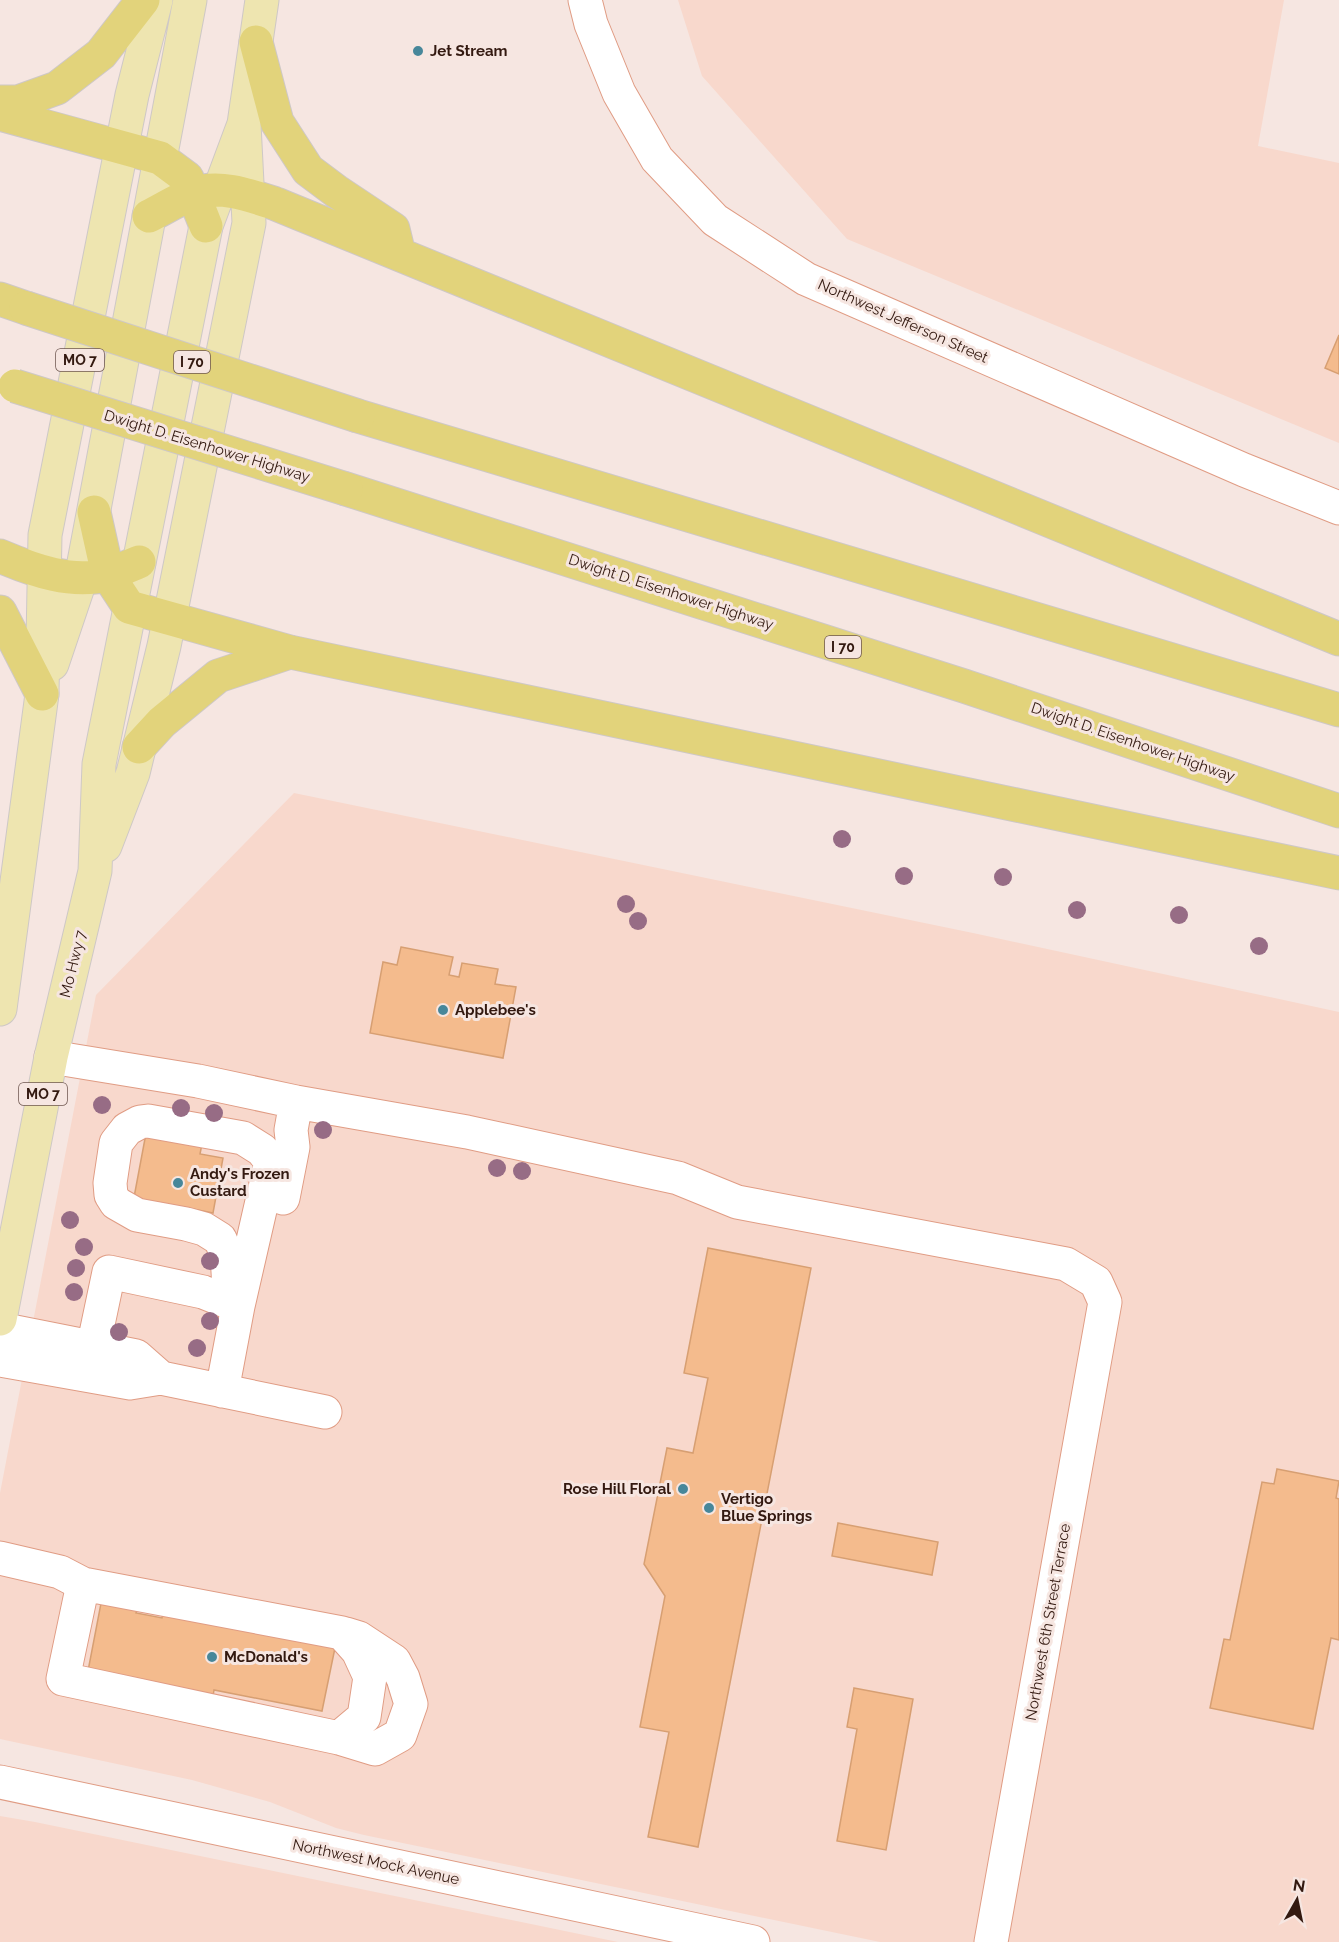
<svg xmlns="http://www.w3.org/2000/svg" width="1339" height="1942" font-family="Raleway,sans-serif">
	<style>
		.built { fill: #f8d8cc }
		.building { fill: #f4bb8d; stroke: #d79f72; stroke-width: 1.5 }
		.lines { fill: none; stroke-linecap: round; stroke-linejoin: round }
		.minor-casing { stroke: #e09c84; stroke-width: 35 }
		.major-casing { stroke: #cec8c6; stroke-width: 35 }
		.highway-casing { stroke: #cec8c6; stroke-width: 35 }
		.minor { stroke: #fff; stroke-width: 33 }
		.major { stroke: #eee5b0; stroke-width: 33 }
		.highway { stroke: #e2d37b; stroke-width: 33 }
		.highway-bridge-casing { stroke: #cec8c6; stroke-width: 35; stroke-linecap: butt }
		.highway-bridge { stroke: #e2d37b; stroke-width: 33 }
		.tree { fill: #976c85 }
		.poi-dot { fill: #47879a; stroke: #f6e6e1; stroke-width: 2 }
		.labels { text-anchor: middle; stroke-width: 6; stroke-linejoin: round; paint-order: stroke }
		.shield { fill: #f6e6e1; stroke: #6e564f; stroke-width: 1.5 }
		.shield-label { font-size: 14px; font-weight: bold; fill: #331910 }
		.poi-label { font-size: 15px; font-weight: bold; fill: #331910; stroke: #f6e6e1; text-anchor: start }
		.street-label { font-size: 15px; fill: #331910; stroke: #f6e6e1 }
	</style>
	<rect width="100%" height="100%" fill="#f6e6e1"/>
	<path class="built" d="M678 0H1284L1258 146 1339 163V443L847 239 702 76Z
		M294 793 973 933 1339 1012V1942H880L364 1835 336 1828 270 1802 192 1780 0 1739V1493L96 995Z
		M0 1816 35 1822 618 1942H0Z"/>
	<path class="building" d="M1339 335V374L1325 368Z
		M401 947 453 957 449 975 459 977 462 963 498 969 495 984 516 987 503 1058 370 1033 383 962 397 965Z
		M147 1128 203 1139 200 1154 223 1158 213 1213 188 1208H132Z
		M708 1248 811 1268 698 1847 648 1837 669 1732 640 1727 665 1596 644 1564 667 1448 693 1453 708 1378 684 1373Z
		M1277 1469 1339 1481 1336 1498 1339 1499V1640L1331 1638 1313 1729 1210 1708 1224 1639 1230 1640 1262 1482 1274 1484Z
		M838 1523 938 1542 932 1575 832 1556Z
		M102 1598 138 1604 136 1613 162 1618 164 1609 336 1643 322 1711 214 1690 213 1696 88 1671Z
		M854 1688 913 1699 886 1850 837 1841 857 1729 847 1727Z"/>
	<g class="lines">
		<g class="minor-casing">
			<path id="minor" d="M585 0 591 24 619 93 657 159 715 220 806 279 1244 470 1339 508
				M51 1057 198 1081 296 1102 467 1132 678 1178 737 1202 1066 1264 1096 1282 1105 1302 991 1942
				M283 1198 293 1147 291 1130 296 1102
				M0 1329 136 1356 161 1378
				M93 1348 109 1272 203 1292 238 1306
				M0 1360 130 1383 161 1378 325 1412
				M222 1391 238 1306 271 1162 262 1150 243 1138 148 1121 140 1122 127 1129 116 1143 110 1183 111 1195 116 1203 137 1215 186 1224 204 1229 220 1239 227 1255 229 1288 238 1306
				M0 1558 60 1572 83 1584
				M83 1584 342 1633 358 1651 370 1677 364 1717 339 1738 63 1679Z
				M339 1738 375 1749 400 1735 411 1704 403 1678 394 1661 359 1638 346 1634
				M0 1782 753 1942"/>
		</g>
		<g class="major-casing">
			<path id="major" d="M52 664 81 578 190 0
				M105 846 133 773 164 646 249 223 244 124 262 0
				M0 1009 42 694 45 535 132 95 156 0
				M0 1319 51 1057 95 871 99 764 206 226 244 124"/>
		</g>
		<g class="highway-casing">
			<path id="highway" d="M256 42 277 122 308 170 336 191 393 229 399 254
				M0 102H18L57 88 101 54 143 0
				M0 114 160 158 187 178 206 226
				M149 216C163 209 177 200 192 194 219 184 249 195 276 204L1339 639
				M0 299 26 308
				M358 416 1339 710
				M346 489 964 686 1339 811
				M94 512 108 575 129 607 290 652 1339 873
				M0 556C33 570 73 585 109 574 119 571 129 566 139 562
				M0 612 42 694
				M139 747 162 722 218 676 290 652"/>
		</g>
		<use href="#minor" class="minor"/>
		<use href="#major" class="major"/>
		<use href="#highway" class="highway"/>
		<g class="highway-bridge-casing">
			<path id="highway-bridge" d="M26 308 358 416
				M15 386 346 489"/>
		</g>
		<use href="#highway-bridge" class="highway-bridge"/>
	</g>
	<g class="tree">
		<circle cx="842" cy="839" r="9"/>
		<circle cx="904" cy="876" r="9"/>
		<circle cx="1003" cy="877" r="9"/>
		<circle cx="626" cy="904" r="9"/>
		<circle cx="1077" cy="910" r="9"/>
		<circle cx="1179" cy="915" r="9"/>
		<circle cx="638" cy="921" r="9"/>
		<circle cx="1259" cy="946" r="9"/>
		<circle cx="102" cy="1105" r="9"/>
		<circle cx="181" cy="1108" r="9"/>
		<circle cx="214" cy="1113" r="9"/>
		<circle cx="323" cy="1130" r="9"/>
		<circle cx="497" cy="1168" r="9"/>
		<circle cx="522" cy="1171" r="9"/>
		<circle cx="70" cy="1220" r="9"/>
		<circle cx="84" cy="1247" r="9"/>
		<circle cx="210" cy="1261" r="9"/>
		<circle cx="76" cy="1268" r="9"/>
		<circle cx="74" cy="1292" r="9"/>
		<circle cx="210" cy="1321" r="9"/>
		<circle cx="119" cy="1332" r="9"/>
		<circle cx="197" cy="1348" r="9"/>
	</g>
	<g class="poi-dot">
		<circle cx="418" cy="51" r="6"/>
		<circle cx="443" cy="1010" r="6"/>
		<circle cx="178" cy="1183" r="6"/>
		<circle cx="683" cy="1489" r="6"/>
		<circle cx="709" cy="1508" r="6"/>
		<circle cx="212" cy="1657" r="6"/>
	</g>
	<g class="labels">
		<g class="shield">
			<rect x="56" y="349" width="48" height="22" rx="4.5"/>
			<rect x="174" y="351" width="36" height="22" rx="4.5"/>
			<rect x="825" y="636" width="36" height="22" rx="4.5"/>
			<rect x="19" y="1083" width="48" height="22" rx="4.5"/>
		</g>
		<g class="shield-label">
			<text x="80" y="365">MO 7</text>
			<text x="192" y="367">I 70</text>
			<text x="843" y="652">I 70</text>
			<text x="43" y="1099">MO 7</text>
		</g>
		<g class="poi-label">
			<text x="430" y="56">Jet Stream</text>
			<text x="455" y="1015">Applebee's</text>
			<text x="190" y="1179">Andy's Frozen<tspan x="190" dy="17">Custard</tspan></text>
			<text x="671" y="1494" text-anchor="end">Rose Hill Floral</text>
			<text x="721" y="1504">Vertigo<tspan x="721" dy="17">Blue Springs</tspan></text>
			<text x="224" y="1662">McDonald's</text>
		</g>
		<g class="street-label">
			<text transform="translate(903 321) rotate(24)" y="5">Northwest Jefferson Street</text>
			<text transform="translate(207 446) rotate(17)" y="5">Dwight D. Eisenhower Highway</text>
			<text transform="translate(671 592) rotate(18)" y="5">Dwight D. Eisenhower Highway</text>
			<text transform="translate(1133 742) rotate(19)" y="5">Dwight D. Eisenhower Highway</text>
			<text transform="translate(73 964) rotate(-76)" y="5">Mo Hwy 7</text>
			<text transform="translate(1048 1622) rotate(-80)" y="5">Northwest 6th Street Terrace</text>
			<text transform="translate(376 1862) rotate(12)" y="5">Northwest Mock Avenue</text>
		</g>
	</g>
	<g transform="translate(1297 1900) rotate(9)" stroke="#f6e6e1" stroke-width="4.5" paint-order="stroke">
	<path d="M0-4.5L10 22L0 15L-10 22Z" fill="#331910"/>
	<text y="-9" font-size="16" font-weight="bold" text-anchor="middle" fill="#331910">N</text>
	</g>
</svg>
